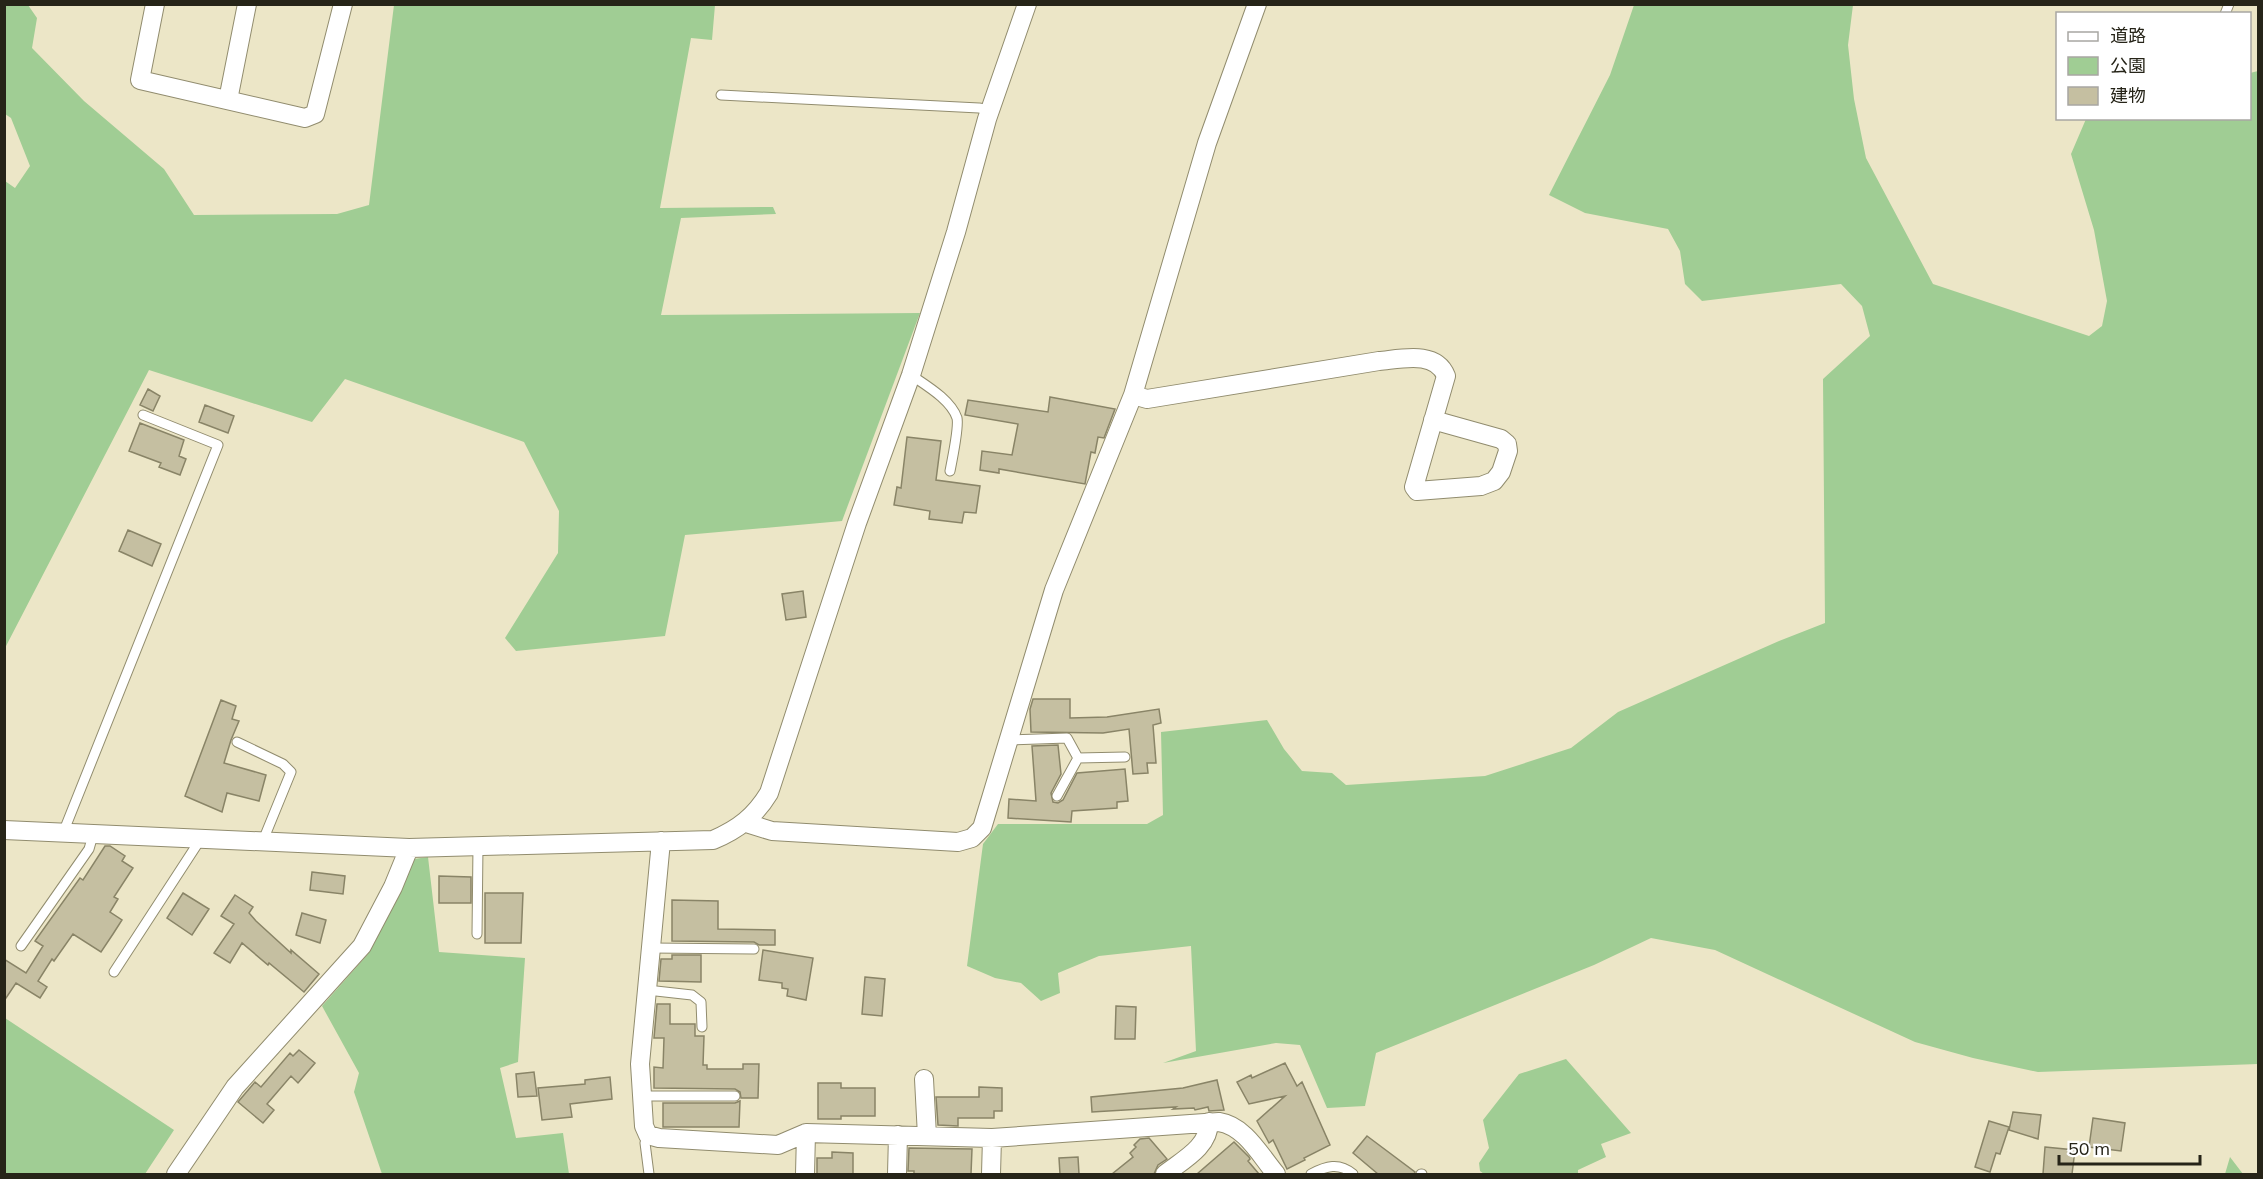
<svg xmlns="http://www.w3.org/2000/svg" width="2263" height="1179" font-family="Mulish,'Noto Sans JP',sans-serif">
	<style>
		.green { fill: #a0cd94 }
		.building { fill: #c5bfa1; stroke: #898467; stroke-width: 1.5 }
		.lines { fill: none; stroke-linecap: round; stroke-linejoin: round }
		.service-casing { stroke: #918c6e; stroke-width: 11 }
		.minor-casing { stroke: #918c6e; stroke-width: 20 }
		.service { stroke: #fff; stroke-width: 9 }
		.minor { stroke: #fff; stroke-width: 18 }
	</style>
	<rect width="100%" height="100%" fill="#ece6c7"/>
	<path class="green" d="M5 4 28 5 37 18 32 48 84 101 164 169 194 215 337 214 369 205 394 5H715L712 40 691 38 660 208 773 207 776 214 681 218 661 315 920 313 842 521 685 535 665 636 516 651 505 638 558 553 559 511 524 442 345 379 312 422 149 370 5 648V181L15 188 30 166 11 118 5 114Z
		M1634 5H1853L1848 45 1854 99 1866 158 1933 284 2089 336 2102 326 2107 301 2094 230 2071 154 2086 119 2250 118V73L2258 71V1064L2038 1072 1973 1058 1915 1042 1715 950 1651 938 1594 965 1376 1053 1365 1106 1327 1108 1300 1045 1276 1043 1163 1063 1196 1051 1191 946 1099 956 1058 973 1060 993 1041 1001 1021 983 995 978 967 966 983 844 998 824H1147L1163 815 1161 732 1267 720 1284 749 1302 771 1332 773 1346 785 1485 776 1571 748 1618 712 1779 641 1825 623 1823 379 1870 336 1862 306 1841 284 1702 301 1685 284 1680 251 1668 229 1585 213 1549 195 1610 75Z
		M428 857 439 952 525 958 518 1062 500 1068 516 1138 563 1133 569 1174H382L354 1092 359 1073 322 1006 368 954 414 859Z
		M5 1018 174 1130 145 1174H5Z
		M1566 1059 1631 1133 1601 1144 1606 1157 1578 1170V1174H1484L1480 1171 1479 1163 1489 1148 1483 1120 1519 1074Z
		M2230 1157 2243 1174H2225Z"/>
	<path class="building" d="M148 389 160 396 153 411 140 405Z
		M1050 397 1115 409 1104 438 1098 437 1095 453 1091 452 1085 484 999 469V473L980 470 982 451 1012 455 1018 424 965 415 968 400 1048 412Z
		M205 405 234 416 228 433 199 422Z
		M140 423 184 440 179 456 186 459 180 475 159 467 161 463 129 451Z
		M907 437 941 441 936 480 980 486 976 513 964 512 962 523 929 519 930 511 894 505 897 487 901 488Z
		M128 530 161 544 152 566 119 551Z
		M803 591 806 617 786 620 782 594Z
		M1033 699H1070V718L1107 717 1159 709 1161 723 1153 725 1156 763H1147L1148 773 1133 774 1129 729 1103 733 1031 732 1030 709Z
		M221 700 236 706 232 719 239 721 231 740 224 763 266 775 259 801 227 793 222 812 185 796Z
		M1058 745 1061 774 1051 793 1053 802 1058 803 1063 800 1077 773 1125 769 1128 801 1117 802V808L1072 811 1071 822 1008 818 1009 799 1036 801 1032 746Z
		M105 846H110L125 856 122 861 133 868 114 897 118 899 110 912 122 920 113 934 101 952 73 934 54 961 52 959 38 981 47 987 40 998 16 983 4 1001V959L26 973 43 946 35 941 80 878 83 880Z
		M312 872 345 876 343 894 310 890Z
		M439 876 471 877V903H439Z
		M183 893 209 909 192 935 167 918Z
		M485 893H523L521 943H485Z
		M235 895 253 907 249 913 256 921 291 953V950L319 974 304 992 269 963 268 965 242 943 230 963 214 953 234 924 221 916Z
		M672 900 718 901V929L775 930V945H759L754 942 672 941Z
		M302 913 326 920 320 943 296 935Z
		M763 950 813 958 806 1000 787 996 788 989 782 988V983L759 980Z
		M672 955H701V982L659 981 661 959H672Z
		M865 977 885 979 882 1016 862 1014Z
		M657 1004H670V1024H695V1036H704L703 1065H707V1069H743V1064H759L758 1098H741L740 1092 735 1089 654 1088V1067L663 1068 664 1038H654Z
		M1116 1006 1136 1007 1135 1039H1115Z
		M299 1050 315 1063 298 1083 291 1076 267 1104 274 1110 263 1123 238 1102 255 1082 261 1087 290 1053 293 1056Z
		M1285 1063 1297 1086 1302 1082 1330 1145 1304 1158 1305 1160 1287 1169 1273 1140 1269 1143 1257 1121 1285 1096 1249 1104 1237 1082 1251 1075 1252 1078Z
		M534 1072 537 1096 518 1097 516 1074Z
		M610 1077 612 1099 570 1104 572 1117 542 1120 538 1088 585 1084V1080Z
		M1217 1080 1224 1110 1209 1111 1208 1107 1195 1110 1194 1108 1173 1109 1176 1107 1092 1112 1091 1097 1183 1088Z
		M818 1083H841V1088H875V1116H841V1119H818Z
		M979 1087 1002 1088V1111H994V1118H958V1126L938 1125 936 1097H979Z
		M740 1101 739 1127H663V1103H735Z
		M2013 1112 2041 1115 2038 1139 2009 1130Z
		M2093 1118 2125 1123 2121 1151 2089 1147Z
		M1989 1121 2009 1127 2000 1154 1996 1153 1990 1172 1975 1167Z
		M1367 1136 1415 1172 1414 1174H1378L1353 1153Z
		M1149 1138 1167 1159 1158 1165 1154 1174H1112L1133 1157 1130 1153 1136 1147 1134 1145 1140 1139Z
		M1234 1142 1249 1157 1250 1159 1248 1161 1259 1174H1197Z
		M2045 1147 2075 1150 2072 1174H2043Z
		M909 1148 972 1149 971 1174H914V1171H908Z
		M832 1152 853 1153V1174H817V1158H832Z
		M1078 1157 1079 1174H1060L1059 1158Z"/>
	<g class="lines">
		<g class="service-casing">
			<path id="service" d="M2225 14 2229 4
				M721 95 979 108 990 110
				M911 375C927 386 951 400 957 418 959 427 952 461 950 471
				M1008 740 1067 738 1078 758
				M237 742 283 764 291 772 262 843
				M1078 758 1125 757
				M1057 796 1078 758
				M63 833 218 445 143 415
				M477 934 478 846
				M21 946 89 849 93 835
				M651 948 754 949
				M114 972 200 840
				M647 990 692 995 701 1002 702 1027
				M641 1096H735
				M648 1135 645 1143 649 1174
				M1311 1174C1326 1166 1339 1162 1353 1174
				M1421 1174H1422"/>
		</g>
		<g class="minor-casing">
			<path id="minor" d="M155 4 140 80 305 118 315 114 343 4
				M228 100 247 4
				M1133 395 1147 399 1379 361C1401 359 1436 350 1446 376L1414 487 1417 491 1481 486 1494 481 1501 472 1508 451 1507 444 1501 439 1433 420
				M746 823 772 831 958 842 972 838 982 828 1054 590 1133 395 1207 143 1257 4
				M4 830 409 848 713 840C739 829 755 816 769 793L857 523 911 375 956 232 987 119 1027 4
				M661 841 640 1064 644 1126 648 1135 659 1138 778 1145 806 1133 992 1138 1219 1122C1245 1126 1260 1155 1276 1174
				M924 1079 927 1136
				M176 1174 235 1087 362 946 393 887 409 848
				M805 1174 806 1133
				M897 1174 898 1135
				M991 1174 992 1138
				M1165 1174C1183 1160 1209 1147 1209 1122"/>
		</g>
		<use href="#service" class="service"/>
		<use href="#minor" class="minor"/>
	</g>
	<rect width="2263" height="1179" fill="none" stroke="#262418" stroke-width="12"/>
	<rect x="2056" y="12" width="195" height="108" fill="#ffffff" stroke="#a8a7a3" stroke-width="1.5"/>
	<rect x="2068" y="32" width="30" height="9" fill="#ffffff" stroke="#a8a7a3" stroke-width="1.5"/>
	<text x="2110" y="42" font-size="18" fill="#262418">道路</text>
	<rect x="2068" y="57" width="30" height="18" fill="#a0cd94" stroke="#a8a7a3" stroke-width="1.5"/>
	<text x="2110" y="72" font-size="18" fill="#262418">公園</text>
	<rect x="2068" y="87" width="30" height="18" fill="#c5bfa1" stroke="#a8a7a3" stroke-width="1.5"/>
	<text x="2110" y="102" font-size="18" fill="#262418">建物</text>
	<path d="M2059 1155v9h141v-9" fill="none" stroke="#262418" stroke-width="3"/>
	<text x="2068" y="1155" font-size="18" fill="#262418" stroke="#ffffff" stroke-width="4.5" paint-order="stroke">50 m</text>
</svg>
